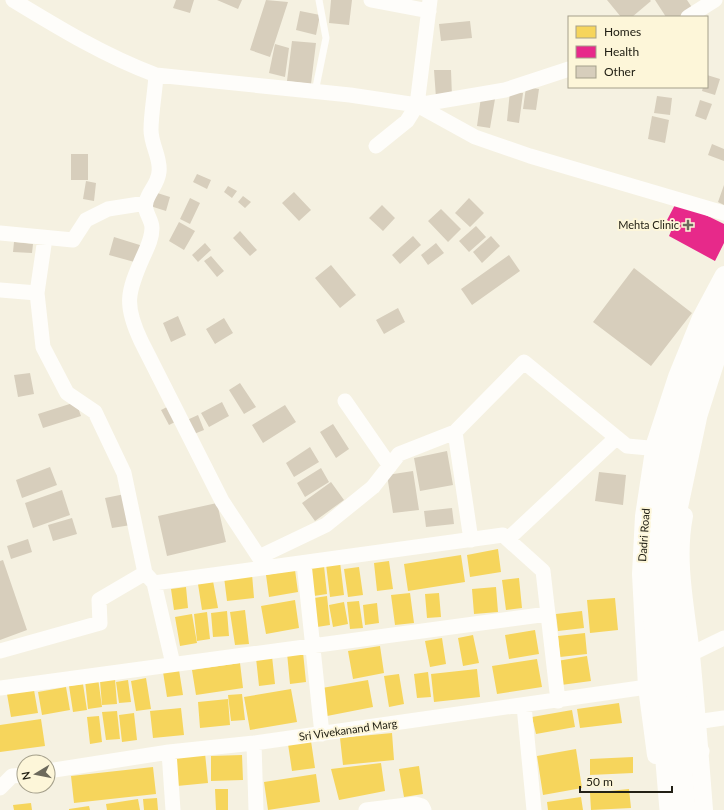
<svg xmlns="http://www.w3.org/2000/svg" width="724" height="810" font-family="Lato,sans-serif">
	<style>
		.homes { fill: #f6d55c }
		.health { fill: #e7298a }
		.building { fill: #d7cebc }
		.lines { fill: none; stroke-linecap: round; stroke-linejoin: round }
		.service { stroke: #fefdfa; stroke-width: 7 }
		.minor { stroke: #fefdfa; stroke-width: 15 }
		.tertiary { stroke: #fefdfa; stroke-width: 18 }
		.secondary { stroke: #fefdfa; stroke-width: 21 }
		.poi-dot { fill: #6c695c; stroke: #fdf6d9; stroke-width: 1.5 }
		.labels { text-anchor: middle; stroke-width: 4; stroke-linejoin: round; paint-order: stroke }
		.poi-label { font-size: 11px; fill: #222015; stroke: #fdf6d9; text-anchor: end }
		.street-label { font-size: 11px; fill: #222015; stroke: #fdf6d9 }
	</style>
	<rect width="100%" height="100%" fill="#f5f1e1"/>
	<path class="homes" d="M498 549 501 572 470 577 467 555Z
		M461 555 465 582 408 591 404 564Z
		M389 561 393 589 377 591 374 563Z
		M340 562 344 595 330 597 326 564Z
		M324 566 327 594 314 596 311 568Z
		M359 567 363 595 348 597 344 569Z
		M295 570 298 592 269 597 266 575Z
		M252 574 254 598 227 601 224 577Z
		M519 578 522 608 506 610 502 580Z
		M213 581 218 608 202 610 198 584Z
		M186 587 188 608 174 610 171 589Z
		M496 587 498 612 474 614 472 589Z
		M410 593 414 623 395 625 391 595Z
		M439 593 441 617 427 618 425 594Z
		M327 596 330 625 317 627 314 598Z
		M615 598 618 630 590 633 587 600Z
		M295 600 299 628 266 634 261 606Z
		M359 601 363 628 350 629 347 602Z
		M344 602 348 624 333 627 329 605Z
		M377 603 379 623 365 625 363 605Z
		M245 610 249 644 235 645 230 612Z
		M227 611 229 636 213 637 211 613Z
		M582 611 584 628 558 631 556 614Z
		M207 612 210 639 197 641 194 614Z
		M192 614 197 643 180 646 175 617Z
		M535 630 539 654 509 659 505 635Z
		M585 633 587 654 560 657 558 636Z
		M473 635 479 663 463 666 458 638Z
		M442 638 446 664 430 667 425 641Z
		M380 646 384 673 353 679 348 651Z
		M303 652 306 682 290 684 287 653Z
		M272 656 275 684 259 686 256 658Z
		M587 656 591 681 561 685 557 661Z
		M537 659 542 687 497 694 492 666Z
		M240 663 243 688 196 695 192 670Z
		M477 669 480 697 434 702 431 674Z
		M179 670 183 695 167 697 163 672Z
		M428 672 431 697 417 698 414 674Z
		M399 674 404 704 389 707 384 676Z
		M98 678 102 707 88 709 85 680Z
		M146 678 151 709 136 711 131 681Z
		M115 679 117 704 102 705 100 681Z
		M128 680 131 702 119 703 116 682Z
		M368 680 373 707 327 716 322 688Z
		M83 684 87 710 73 712 69 686Z
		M66 687 70 710 42 715 38 692Z
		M291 689 297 722 250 730 244 697Z
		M34 690 38 713 11 717 7 694Z
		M242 694 245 720 231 721 228 695Z
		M228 699 230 725 200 728 198 702Z
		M619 703 622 723 580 728 577 709Z
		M181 708 184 735 153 738 150 711Z
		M572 710 575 727 536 734 532 717Z
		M117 711 120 739 106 740 102 712Z
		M134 713 137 740 122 742 119 715Z
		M99 716 102 742 90 744 87 717Z
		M41 719 45 746 0 752V725Z
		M392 733 394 760 343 765 340 738Z
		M311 741 315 768 292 771 288 744Z
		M576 749 582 788 543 795 537 756Z
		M205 753 208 783 177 786 174 756Z
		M242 755 243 780 211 781V756Z
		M633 757V773L590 775V759Z
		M381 763 385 791 339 800 331 769Z
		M419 766 423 794 404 797 399 769Z
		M153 767 156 794 74 803 71 776Z
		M316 774 320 802 268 810 264 782Z
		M215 789H228V810H216Z
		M629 789 631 808 591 810 590 793Z
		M581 797 583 810H548L547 802Z
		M157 798 158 810H144L143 799Z
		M138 799 140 810H107L106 804Z
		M31 803 32 810H14L13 805Z
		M89 806 90 810H69V809Z"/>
	<path class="health" d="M677 201 724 224V243L715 261 669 236 674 224 667 220Z"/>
	<path class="building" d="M176 0H194L190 13 173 8Z
		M217 0H242L238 9Z
		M266 0 288 2 270 57 250 50Z
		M331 0H352L349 25 329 23Z
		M607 0H650L651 1 632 17H621Z
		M655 0H687L693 9 682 17H666Z
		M300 11 320 15 316 35 296 30Z
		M470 21 472 38 441 41 439 24Z
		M292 41 316 43 311 84 287 81Z
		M275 44 289 48 285 77 269 73Z
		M434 70H451L452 97 436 98Z
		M707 75 720 79 715 95 702 91 703 87H707Z
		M526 87 539 89 536 110 523 109Z
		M510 91 523 93 519 123 507 121Z
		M657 96 672 98 670 115 654 113Z
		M481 97 495 99 490 128 477 126Z
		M700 100 712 104 706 120 695 116Z
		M652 116 669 120 665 143 648 139Z
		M712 144 724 149V161L708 155Z
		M71 154H88V180H71Z
		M197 174 211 180 207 189 193 182Z
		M86 181 96 183 94 201 83 199Z
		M724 185V205L718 202Z
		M228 186 237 191 232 198 224 192Z
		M151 191 170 197 166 211 147 205Z
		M294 192 311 210 299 221 282 203Z
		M243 196 251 202 245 208 238 202Z
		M190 198 200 203 190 224 180 219Z
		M469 198 484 213 470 227 455 213Z
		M382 205 395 218 383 231 369 218Z
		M441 209 461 229 448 242 428 221Z
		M179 222 195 231 184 250 169 241Z
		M476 226 486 237 469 252 459 241Z
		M240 231 257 250 250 256 233 238Z
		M413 236 421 245 400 264 392 255Z
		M491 236 500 246 482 263 473 252Z
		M114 237 143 246 138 263 109 255Z
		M14 242 33 244 32 253 13 252Z
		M205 243 211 250 198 262 192 255Z
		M436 243 444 253 428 265 421 255Z
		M509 255 520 271 472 305 461 289Z
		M211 256 224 271 217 277 204 261Z
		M331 265 356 295 340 308 315 278Z
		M634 268 692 313 651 366 593 322Z
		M398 308 405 322 384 334 376 320Z
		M178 316 186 335 171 342 163 323Z
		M224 318 233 333 215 344 206 329Z
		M30 373 34 394 18 397 14 375Z
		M240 383 256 407 244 414 229 390Z
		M76 402 81 416 43 428 38 414Z
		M222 402 229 416 209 427 201 413Z
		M171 405 179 420 169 425 161 410Z
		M285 405 296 422 263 443 252 425Z
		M198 415 204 430 194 434 187 420Z
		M333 424 349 449 336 458 320 432Z
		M310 447 319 462 294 477 286 463Z
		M447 451 453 485 420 491 414 458Z
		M50 467 57 485 22 498 16 480Z
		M321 468 329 482 305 497 297 483Z
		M413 471 419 510 393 513 387 475Z
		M599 472 626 475 623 505 595 501Z
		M331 482 344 500 315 521 302 503Z
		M62 490 70 515 33 528 25 503Z
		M125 494 131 525 112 528 105 498Z
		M217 503 226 542 167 556 158 516Z
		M452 508 454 524 426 527 424 511Z
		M72 518 77 534 53 541 48 525Z
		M28 539 32 552 11 559 7 546Z
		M3 560 27 630 0 640V561Z"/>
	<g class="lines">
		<path class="service" d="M315 92 326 38 319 0"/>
		<path class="minor" d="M13 0C59 28 105 56 156 75L350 95 417 105 475 137 530 156 724 213
			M371 0 429 11
			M688 17 715 0
			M156 75C155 93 151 113 151 130 151 145 161 158 159 172 158 184 149 191 146 202 143 211 152 219 152 228 152 239 147 248 143 257 127 293 124 305 141 341L222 501 259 557 271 567
			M417 105 505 90 569 69
			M376 146 407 121 417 105 430 0
			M0 233 73 240 86 220 108 209 146 203
			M45 238 37 293 43 347 67 393 95 412 124 473 145 573 154 583 173 664
			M0 290 37 293
			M345 401 390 466
			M508 539 616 438
			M471 540 455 432 524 362 627 446 649 448 655 444
			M259 557 326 525 373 487 399 454 455 432
			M304 563 322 734
			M154 583 503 535 543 571 558 701
			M0 651 100 623 99 600 145 573
			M691 654 724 638
			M0 688 548 614
			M524 706 534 810
			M696 722 724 718
			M254 743 256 810
			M169 752 173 810
			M48 771 169 752 254 743 647 687
			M0 788 12 776 24 775
			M366 810 415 804 422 806 424 810"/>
		<path class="tertiary" d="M684 516C675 561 686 609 691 655 696 707 700 758 704 810
			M656 755 647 687 641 574 644 516 655 444 677 377 701 318 724 275"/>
		<path class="secondary" d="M669 761C681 765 692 761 699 751
			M670 810 653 607 654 530 681 414 699 352 724 294
			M685 810 669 605 671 538 697 415 724 330"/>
	</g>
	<path class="poi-dot" d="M686 219h4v4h4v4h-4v4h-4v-4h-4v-4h4z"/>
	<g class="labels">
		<g class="poi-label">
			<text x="679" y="229">Mehta Clinic</text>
		</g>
		<g class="street-label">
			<text transform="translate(644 535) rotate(-86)" y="4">Dadri Road</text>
			<text transform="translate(348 730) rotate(-8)" y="4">Sri Vivekanand Marg</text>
		</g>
	</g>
	<rect x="568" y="16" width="140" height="72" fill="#fdf6d9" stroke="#a5a08b"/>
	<rect x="576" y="26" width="20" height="12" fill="#f6d55c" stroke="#a5a08b"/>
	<text x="604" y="36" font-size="12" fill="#222015">Homes</text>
	<rect x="576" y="46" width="20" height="12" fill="#e7298a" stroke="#a5a08b"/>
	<text x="604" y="56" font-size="12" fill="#222015">Health</text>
	<rect x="576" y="66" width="20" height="12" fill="#d7cebc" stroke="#a5a08b"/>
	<text x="604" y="76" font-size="12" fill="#222015">Other</text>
	<g transform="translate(36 774) rotate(260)"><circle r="19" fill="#fdf6d9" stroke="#a5a08b"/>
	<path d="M0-3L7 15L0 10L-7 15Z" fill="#6c695c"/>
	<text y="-6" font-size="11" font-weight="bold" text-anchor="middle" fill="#222015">N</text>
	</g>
	<path d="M580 786v6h92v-6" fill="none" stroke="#222015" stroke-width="2"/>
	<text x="586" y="786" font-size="12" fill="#222015" stroke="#fdf6d9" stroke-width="3" paint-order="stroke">50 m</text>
</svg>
